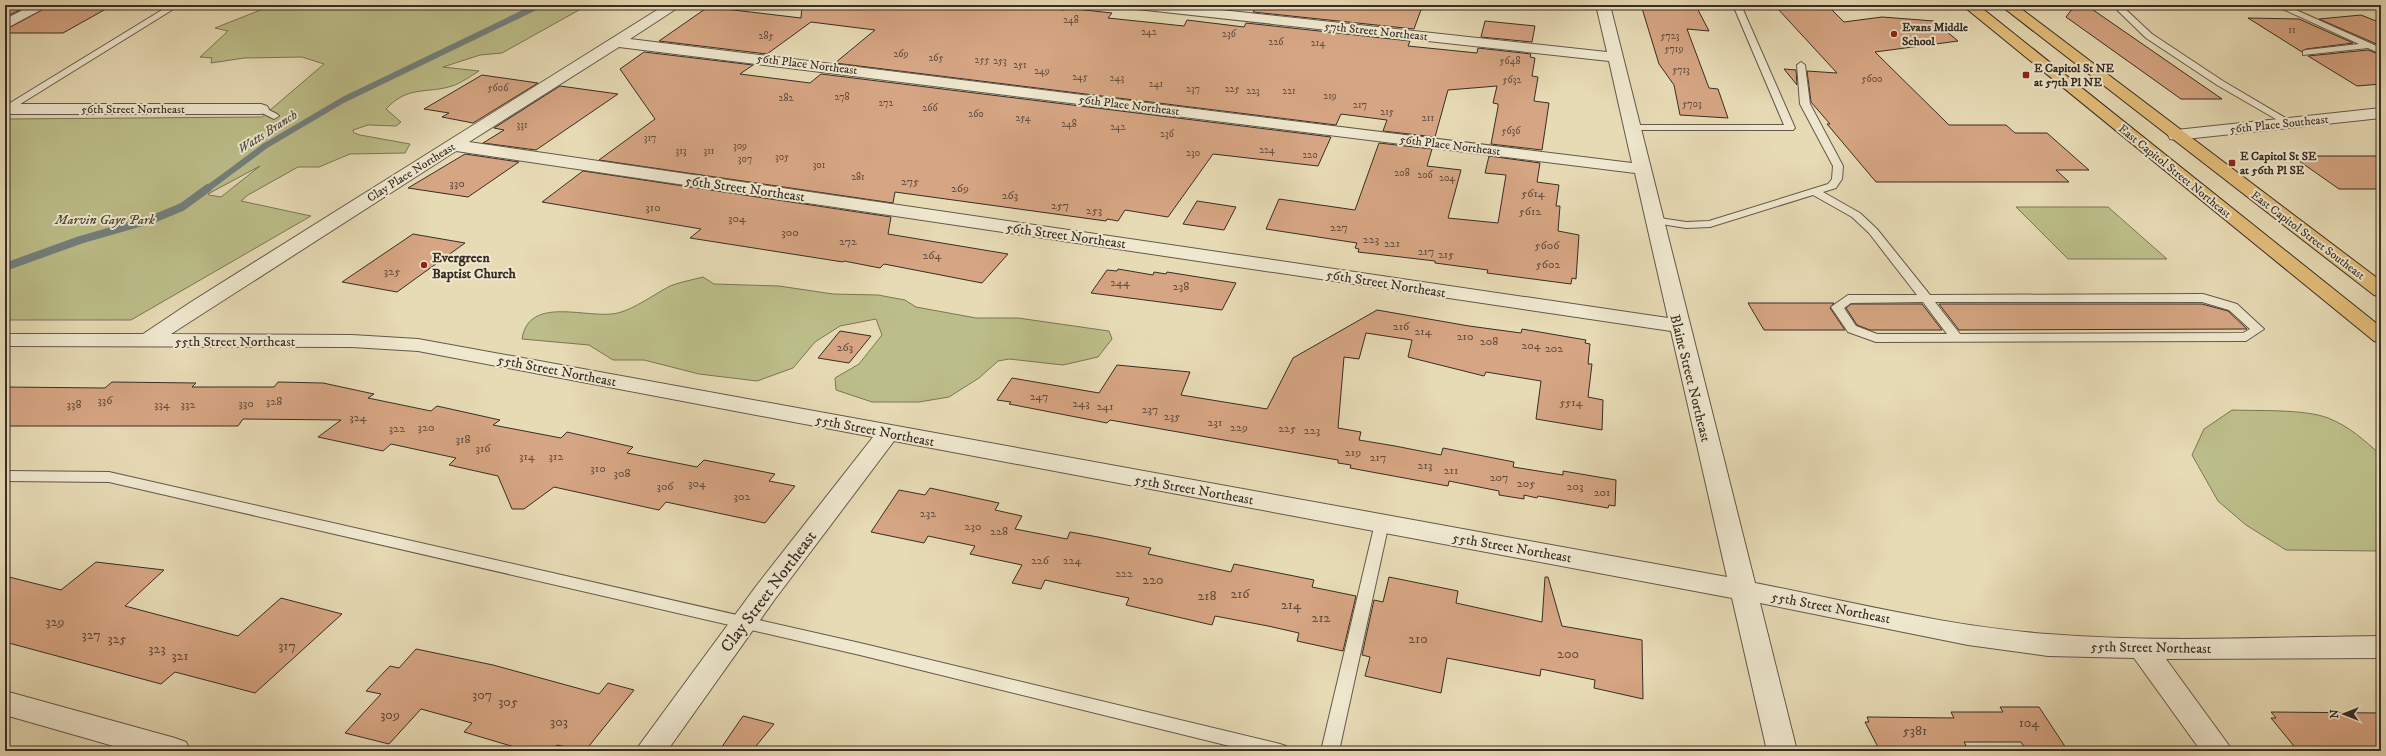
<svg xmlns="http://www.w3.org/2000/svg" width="2386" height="756" font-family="'IM FELL DW Pica',serif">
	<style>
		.green { fill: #bcbe89; stroke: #7a7658; fill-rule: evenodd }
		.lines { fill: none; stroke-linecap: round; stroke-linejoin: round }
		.stream-far1 { stroke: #73807e; stroke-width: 6 }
		.stream { stroke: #73807e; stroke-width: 8 }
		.building { fill: #d6a583; stroke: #382d26 }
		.lane-casing { stroke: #64584a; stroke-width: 2 }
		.street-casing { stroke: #64584a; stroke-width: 2 }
		.primary-casing { stroke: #382d26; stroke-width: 2 }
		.lane { fill: #efe8cf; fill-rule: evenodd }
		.street { fill: #efe8cf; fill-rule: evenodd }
		.primary { fill: #e4be7a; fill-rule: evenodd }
		.poi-dot { fill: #8f2418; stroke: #efe8cf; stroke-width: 1.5 }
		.labels { text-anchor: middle; stroke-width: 4; stroke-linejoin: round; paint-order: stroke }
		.far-number-label { font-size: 10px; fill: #604b3d }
		.far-poi-label { font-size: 12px; font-weight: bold; fill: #382d26; stroke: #efe8cf; text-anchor: start }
		.far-street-label { font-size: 12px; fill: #382d26; stroke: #efe8cf }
		.number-label { font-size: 12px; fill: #604b3d }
		.far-water-label { font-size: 13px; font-style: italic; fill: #51504a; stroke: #efe8cf }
		.street-label { font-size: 14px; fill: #382d26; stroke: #efe8cf }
		.park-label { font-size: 14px; font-style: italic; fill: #524a3a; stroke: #efe8cf }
		.poi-label { font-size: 14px; font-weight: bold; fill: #382d26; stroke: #efe8cf; text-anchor: start }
		.near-number-label { font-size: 14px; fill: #604b3d }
		.near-street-label { font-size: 17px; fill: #382d26; stroke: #efe8cf }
	</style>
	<rect width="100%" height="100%" fill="#e7dbb5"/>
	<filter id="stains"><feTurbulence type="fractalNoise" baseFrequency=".005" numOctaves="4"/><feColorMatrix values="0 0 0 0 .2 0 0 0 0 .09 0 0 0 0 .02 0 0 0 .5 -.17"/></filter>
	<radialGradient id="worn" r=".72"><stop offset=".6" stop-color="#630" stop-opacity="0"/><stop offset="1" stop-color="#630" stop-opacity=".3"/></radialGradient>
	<path class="green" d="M273 5H588L502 53 480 55 443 67 479 71C471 76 461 83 452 86 427 94 408 85 386 109L401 122 396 126 368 125 353 130 354 133 360 135 410 144 405 153 350 154 319 167H298L248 195 241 201 311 216 131 320H5V119L262 117 324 64 302 57 244 58 211 63 212 58 200 57 228 31 215 28ZM260 166 221 197 209 195 208 194Z
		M2016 207H2108L2167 259H2068Z
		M703 277 714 284 779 286 833 294 878 295 905 300 916 307 976 318H1018L1109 331 1112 339 1098 357 1063 365 1009 359 998 361 979 378 949 397 919 402H872L836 390 835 378 859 364 882 335 876 319 840 326 815 342 793 368 757 381 699 374 644 360H613L589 345 522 339C529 294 588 320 618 313 634 309 655 294 670 286 680 282 692 280 703 277Z
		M2232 410C2258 411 2305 409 2328 418 2349 426 2365 441 2381 455V551L2286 550 2246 525 2218 501 2192 455 2204 429Z"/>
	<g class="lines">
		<path class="stream-far1" d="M207 189 265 146 343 100 540 5"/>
		<path class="stream" d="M5 267 80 240 153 219 182 207 208 188"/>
	</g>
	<path class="building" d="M5 5H30L5 17Z
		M51 5H113L63 33H5V30Z
		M802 5H1018L1064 10 1066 8 1112 13 1108 18 1184 26 1187 20 1244 27 1246 23 1410 41 1408 46 1477 53 1478 48 1531 54 1530 57 1535 58 1532 76 1538 77 1534 101 1549 103 1542 150 1491 144 1498 107V104L1493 103 1497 86 1448 90 1435 137 1383 131 1387 120 1341 114 1336 125 835 63 875 30 811 22 767 54 659 41 708 7 801 18Z
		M1258 5H1419L1422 7 1414 29 1253 12Z
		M1641 5 1696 6 1709 31 1687 29 1709 88 1718 89 1728 118 1680 115 1674 85 1659 64Z
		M2075 5H2086L2222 99H2181L2066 17Z
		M1778 9H1831L1844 22 1882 17 1934 21 1958 41 1875 52 1949 125H2006L2015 133H2047L2089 170H2056L2069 182H1876L1827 124H1830L1811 102 1807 71 1837 73Z
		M2361 15 2381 23V46L2319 19Z
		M2248 18 2299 19 2353 43 2306 49 2302 52Z
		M1485 21 1535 26 1532 42 1481 37Z
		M2368 50 2381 55V84L2357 86 2308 56Z
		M644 52 753 65 740 74 810 83 821 74 1331 137 1318 166 1213 154 1168 217 1125 210 1118 221 1107 219 1106 221 895 192 893 203 599 160 655 119 620 69Z
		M1784 69 1796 70 1797 85Z
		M482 75 538 83 473 123 442 117 449 113 424 109Z
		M560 86 618 94 536 150 483 143 504 130 494 128Z
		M1379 143 1432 149 1427 166 1461 170 1448 218 1498 223 1506 175 1485 173 1489 156 1540 163 1537 182 1559 185 1556 206H1560L1558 231 1579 235 1576 279 1572 278 1571 284 1487 273 1488 270 1435 263V261L1358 252 1359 249 1355 248 1357 243 1266 229 1279 199 1355 210Z
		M465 154 519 162 468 197 408 188Z
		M2292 156H2381V189H2339Z
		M583 171 891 217 888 234 1008 254 982 283 884 264 880 268 844 261 843 262 690 238 701 229 542 202Z
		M1197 201 1236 207 1224 230 1183 224Z
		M413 234 465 243 397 292 342 282Z
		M1118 269 1153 275 1154 272 1166 274 1167 272 1236 283 1222 310 1091 293 1107 270 1117 271Z
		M1748 303H1834L1830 308 1845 330H1764Z
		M1851 304H1922L1942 330H1870L1857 325 1846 308Z
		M1939 304H2202L2228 311 2247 329 1959 330Z
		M1377 310 1469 326 1521 333 1522 329 1586 340 1585 343 1590 344 1588 364H1592L1588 397 1603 400 1602 430 1536 419 1541 381 1486 372 1484 376 1408 357 1412 340 1366 333 1359 359 1344 357 1338 428 1361 432 1359 440 1395 446 1441 455 1443 448 1514 462 1513 467 1563 475V471L1616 480 1615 506 1609 505 1608 508 1538 496 1537 498 1524 495V499L1499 495V491L1449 481 1448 486 1350 468 1351 465 1338 463V460L1292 452 1110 420 1107 423 1009 404 1011 402 997 400 1012 378 1099 393 1117 365 1190 372 1181 395 1267 409 1293 358Z
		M840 331 871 336 849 363 818 358Z
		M112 382 196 383 192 387H274L278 382 323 383 374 394 368 398 431 411 437 406 500 420 493 425 561 438 567 432 633 447 627 453 697 467 704 460 775 474 769 481 795 486 765 523 666 502 659 510 554 487 524 509H512L498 476 449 465 456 458 391 444 383 451 318 437 341 420 243 419 238 426H5V387L105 388Z
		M930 488 999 503 995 510 1022 516 1015 529 1067 539 1070 532 1098 537 1151 548 1148 554 1231 572 1234 564 1314 580 1312 587 1356 596 1343 651 1297 641 1299 633 1268 626 1215 616 1212 625 1126 605 1129 598 1100 592 1045 580 1041 589 1012 583 1022 565 970 554 975 546 928 536 924 543 871 532 899 490 925 495Z
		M96 562 164 570 125 606 238 636 281 598 342 614 255 693 175 672 161 684 5 642V576L61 590Z
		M1389 577 1458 591 1456 603 1542 622 1545 577H1548L1562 626 1642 640 1643 699 1594 688 1595 680 1541 669 1540 676 1447 658 1441 693 1365 676 1370 657 1362 655 1374 600 1383 602Z
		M416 649 493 665 599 694 608 683 634 690 585 751 557 745 551 751H528L464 732 472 723 421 709 389 744 345 733 381 694 366 691 390 666 399 668Z
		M2000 707H2039L2068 751H2027L2021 742H1964L1969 751H1880L1865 722H1869L1867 717 1954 718 1951 712H2003Z
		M2271 712 2381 713V751H2298L2271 718H2276Z
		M743 716 774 724 752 751H719Z"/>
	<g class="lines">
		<g class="lane-casing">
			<path id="lane" d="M170 5H180L9 111 5 112V106Z
				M1733 5H1741L1795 128 1793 130H1629V126L1632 125H1784Z
				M2112 5H2121L2152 34 2223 81 2294 123 2292 125H2286L2217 85 2146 38Z
				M2274 5H2285L2381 48V54L2368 48 2303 55V51L2306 50 2359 44Z
				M1801 62 1805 65 1810 104 1843 166 1842 179 1836 188 1823 192 1860 213 1877 229 1930 295 2203 294 2237 304 2264 329 2246 341 1876 342 1848 332 1831 307 1848 295H1917L1869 233 1852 217 1813 195 1710 227 1686 228 1649 222V218L1653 217 1686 222 1709 221 1828 184 1832 179 1833 166 1800 104 1797 65ZM1923 302 1947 334H1877L1856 326 1844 308 1851 303ZM1935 302H2202L2229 310 2250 329 2243 333 1960 334Z
				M261 106 277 114 279 116 274 119 258 111 256 109Z
				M5 471 109 472 860 643 1280 744 1286 746 1289 751H1250L860 655 109 482 5 481Z
				M1382 518 1387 519 1389 523 1339 751H1321L1375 523 1377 519Z"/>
		</g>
		<g class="street-casing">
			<path id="street" d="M33 5H50L5 29V19Z
				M665 5H682L630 39 1632 163 1609 61 1137 9 1130 5H1175L1607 52 1596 5H1610L1755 583C1852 602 1950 627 2048 634 2158 643 2271 637 2381 636V658L2166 659 2233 751H2201L2134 658 2048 656 1968 645 1760 603 1797 751H1767L1732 598 894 441 775 599 667 751H635L757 585 873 437 418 351 352 347 5 346V334H143L191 302ZM619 47 1635 173 1668 318 469 142ZM456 151 1671 331 1727 577 418 339 352 335 171 334Z
				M2372 5H2381V10Z
				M5 104H261L267 106 269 109 267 112 261 114H5Z
				M2381 108V118L2176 140 2170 139 2168 135 2170 131 2176 130Z
				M5 691 175 738 186 742 190 751H131L5 715Z"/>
		</g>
		<g class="primary-casing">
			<path id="primary" d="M1962 5H1978L2381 327V343L2374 341Z
				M2000 5H2016L2381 281V297L2374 295Z"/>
		</g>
		<use href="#lane" class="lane"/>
		<use href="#street" class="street"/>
		<use href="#primary" class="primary"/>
	</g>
	<g class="poi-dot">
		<circle cx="1894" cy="34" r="4"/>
		<rect x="2022" y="71" width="8" height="8" rx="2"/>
		<rect x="2228" y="159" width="8" height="8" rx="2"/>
		<circle cx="424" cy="265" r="4"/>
	</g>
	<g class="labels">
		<g class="far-number-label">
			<text x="1071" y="23">248</text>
			<text x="2292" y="33">11</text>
			<text x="1149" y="35">242</text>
			<text x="1229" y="37">236</text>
			<text x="766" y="39">285</text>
			<text x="1670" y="39">5723</text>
			<text x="1276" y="45">226</text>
			<text x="1318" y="46">214</text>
			<text x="1674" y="52">5719</text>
			<text x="901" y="57">269</text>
			<text x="936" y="61">265</text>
			<text x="982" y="63">255</text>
			<text x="1000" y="64">253</text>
			<text x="1510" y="64">5648</text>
			<text x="1020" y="68">251</text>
			<text x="1681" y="73">5713</text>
			<text x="1042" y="74">249</text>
			<text x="1080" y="80">245</text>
			<text x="1117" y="81">243</text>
			<text x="1872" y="82">5600</text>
			<text x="1512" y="83">5632</text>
			<text x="1156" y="87">241</text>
			<text x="498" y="91">5606</text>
			<text x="1193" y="92">237</text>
			<text x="1232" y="92">225</text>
			<text x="1253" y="94">223</text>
			<text x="1289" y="94">221</text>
			<text x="1330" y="99">219</text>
			<text x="842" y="100">278</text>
			<text x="786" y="101">282</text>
			<text x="886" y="106">272</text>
			<text x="1692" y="107">5703</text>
			<text x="1360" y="108">217</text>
			<text x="930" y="111">266</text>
			<text x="1387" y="115">215</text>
			<text x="976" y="117">260</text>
			<text x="1023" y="121">254</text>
			<text x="1428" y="121">211</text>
			<text x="1069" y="127">248</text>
			<text x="522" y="128">331</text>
			<text x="1118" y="130">242</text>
			<text x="1511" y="134">5636</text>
			<text x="1167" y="137">236</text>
			<text x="650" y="141">317</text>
			<text x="740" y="149">309</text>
			<text x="1267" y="153">224</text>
			<text x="681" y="154">313</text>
			<text x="709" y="154">311</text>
			<text x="1193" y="156">230</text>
			<text x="1310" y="158">220</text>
			<text x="782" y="160">305</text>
			<text x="745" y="162">307</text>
			<text x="819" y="168">301</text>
			<text x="1402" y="176">208</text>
			<text x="1425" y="178">206</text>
			<text x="858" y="180">281</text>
			<text x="1447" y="181">204</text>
		</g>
		<g class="far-poi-label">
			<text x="1902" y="31">Evans Middle<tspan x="1902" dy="14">School</tspan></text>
			<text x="2034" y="72">E Capitol St NE<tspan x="2034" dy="14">at 57th Pl NE</tspan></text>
			<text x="2240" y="160">E Capitol St SE<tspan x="2240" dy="14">at 56th Pl SE</tspan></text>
		</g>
		<g class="far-street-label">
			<text transform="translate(1376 31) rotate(6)" y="4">57th Street Northeast</text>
			<text transform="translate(807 64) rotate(7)" y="4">56th Place Northeast</text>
			<text transform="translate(1129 105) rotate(7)" y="4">56th Place Northeast</text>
			<text x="133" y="113">56th Street Northeast</text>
			<text transform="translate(2279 124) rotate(-6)" y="4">56th Place Southeast</text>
			<text transform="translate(1450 145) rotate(7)" y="4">56th Place Northeast</text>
			<text transform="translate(2175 171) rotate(39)" y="4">East Capitol Street Northeast</text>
			<text transform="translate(411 172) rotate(-32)" y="4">Clay Place Northeast</text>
			<text transform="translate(2308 235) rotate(37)" y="4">East Capitol Street Southeast</text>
		</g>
		<g class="number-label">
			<text x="910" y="185">275</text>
			<text x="457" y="187">330</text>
			<text x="960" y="192">269</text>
			<text x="1533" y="197">5614</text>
			<text x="1010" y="199">263</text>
			<text x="1060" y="209">257</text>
			<text x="653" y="211">310</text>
			<text x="1094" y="214">253</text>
			<text x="1530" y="215">5612</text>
			<text x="737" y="222">304</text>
			<text x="1339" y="231">227</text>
			<text x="790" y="236">300</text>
			<text x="1371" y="243">223</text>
			<text x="848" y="245">272</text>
			<text x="1392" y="247">221</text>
			<text x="1547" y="249">5606</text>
			<text x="1426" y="255">217</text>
			<text x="1446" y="258">215</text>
			<text x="932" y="259">264</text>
			<text x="1548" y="268">5602</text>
			<text x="392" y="275">325</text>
			<text x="1120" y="286">244</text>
			<text x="1181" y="290">238</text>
			<text x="1401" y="330">216</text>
			<text x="1423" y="335">214</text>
			<text x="1465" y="340">210</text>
			<text x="1489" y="345">208</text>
			<text x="1531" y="349">204</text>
			<text x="845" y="351">263</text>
			<text x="1554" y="352">202</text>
			<text x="1039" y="400">247</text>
			<text x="105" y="404">336</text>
			<text x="274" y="405">328</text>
			<text x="1571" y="406">5514</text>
			<text x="246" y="407">330</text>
			<text x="1081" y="407">243</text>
			<text x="74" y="408">338</text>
			<text x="162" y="408">334</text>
			<text x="188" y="408">332</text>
			<text x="1105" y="410">241</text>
			<text x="1150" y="413">237</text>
			<text x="1172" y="420">235</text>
			<text x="358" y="421">324</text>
			<text x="1215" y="426">231</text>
			<text x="426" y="431">320</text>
			<text x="1239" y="431">229</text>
			<text x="397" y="432">322</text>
			<text x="1287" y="432">225</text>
			<text x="1312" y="434">223</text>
			<text x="463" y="443">318</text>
			<text x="483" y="452">316</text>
			<text x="1353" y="456">219</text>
			<text x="527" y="460">314</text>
			<text x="556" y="460">312</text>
			<text x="1378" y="461">217</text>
			<text x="1425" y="469">213</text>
			<text x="598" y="472">310</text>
			<text x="1451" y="474">211</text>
			<text x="622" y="477">308</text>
			<text x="1499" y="481">207</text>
			<text x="697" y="487">304</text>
			<text x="1526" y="487">205</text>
			<text x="665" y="490">306</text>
			<text x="1575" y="490">203</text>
			<text x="1602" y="496">201</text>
			<text x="742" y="500">302</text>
			<text x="928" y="517">232</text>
			<text x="973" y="530">230</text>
			<text x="999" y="535">228</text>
			<text x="1040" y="564">226</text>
			<text x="1072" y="564">224</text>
			<text x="1124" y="577">222</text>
		</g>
		<g class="far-water-label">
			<text transform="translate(267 131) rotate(-33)" y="5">Watts Branch</text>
		</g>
		<g class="street-label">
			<text transform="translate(745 188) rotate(8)" y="5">56th Street Northeast</text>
			<text transform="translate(1066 235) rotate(8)" y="5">56th Street Northeast</text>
			<text transform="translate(1386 283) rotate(9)" y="5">56th Street Northeast</text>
			<text x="235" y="346">55th Street Northeast</text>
			<text transform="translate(557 370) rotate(11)" y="5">55th Street Northeast</text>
			<text transform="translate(1691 378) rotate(76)" y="5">Blaine Street Northeast</text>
			<text transform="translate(875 430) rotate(11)" y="5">55th Street Northeast</text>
			<text transform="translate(1194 489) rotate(10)" y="5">55th Street Northeast</text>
			<text transform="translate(1512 547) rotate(10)" y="5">55th Street Northeast</text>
			<text transform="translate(1831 607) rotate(11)" y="5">55th Street Northeast</text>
			<text transform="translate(2151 647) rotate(1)" y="5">55th Street Northeast</text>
		</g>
		<g class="park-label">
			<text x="105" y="224">Marvin Gaye Park</text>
		</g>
		<g class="poi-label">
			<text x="432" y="262">Evergreen<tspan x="432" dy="16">Baptist Church</tspan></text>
		</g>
		<g class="near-number-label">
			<text x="1153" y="584">220</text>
			<text x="1240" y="598">216</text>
			<text x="1207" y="600">218</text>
			<text x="1291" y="609">214</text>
			<text x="1321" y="622">212</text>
			<text x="55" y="626">329</text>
			<text x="91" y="639">327</text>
			<text x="117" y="643">325</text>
			<text x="1418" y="643">210</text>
			<text x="287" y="650">317</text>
			<text x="157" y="653">323</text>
			<text x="1568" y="658">200</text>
			<text x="180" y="660">321</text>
			<text x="482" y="699">307</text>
			<text x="508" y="706">305</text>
			<text x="390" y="719">309</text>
			<text x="559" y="726">303</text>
			<text x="2029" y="727">104</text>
			<text x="1915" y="735">5381</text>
		</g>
		<g class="near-street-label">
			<text transform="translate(768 591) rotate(-53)" y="6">Clay Street Northeast</text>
		</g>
	</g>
	<rect width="2386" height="756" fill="none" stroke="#e7dbb5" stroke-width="20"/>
	<rect x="6" y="6" width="2374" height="744" fill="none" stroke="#382d26" stroke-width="2"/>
	<rect x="10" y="10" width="2366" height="736" fill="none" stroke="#382d26"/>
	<g transform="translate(2344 714) rotate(270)" stroke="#efe8cf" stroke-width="3" paint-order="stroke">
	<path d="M0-3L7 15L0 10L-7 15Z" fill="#382d26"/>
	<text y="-6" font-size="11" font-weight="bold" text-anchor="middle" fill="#382d26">N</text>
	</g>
	<rect width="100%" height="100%" filter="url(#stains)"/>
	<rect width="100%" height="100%" fill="url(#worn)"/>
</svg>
